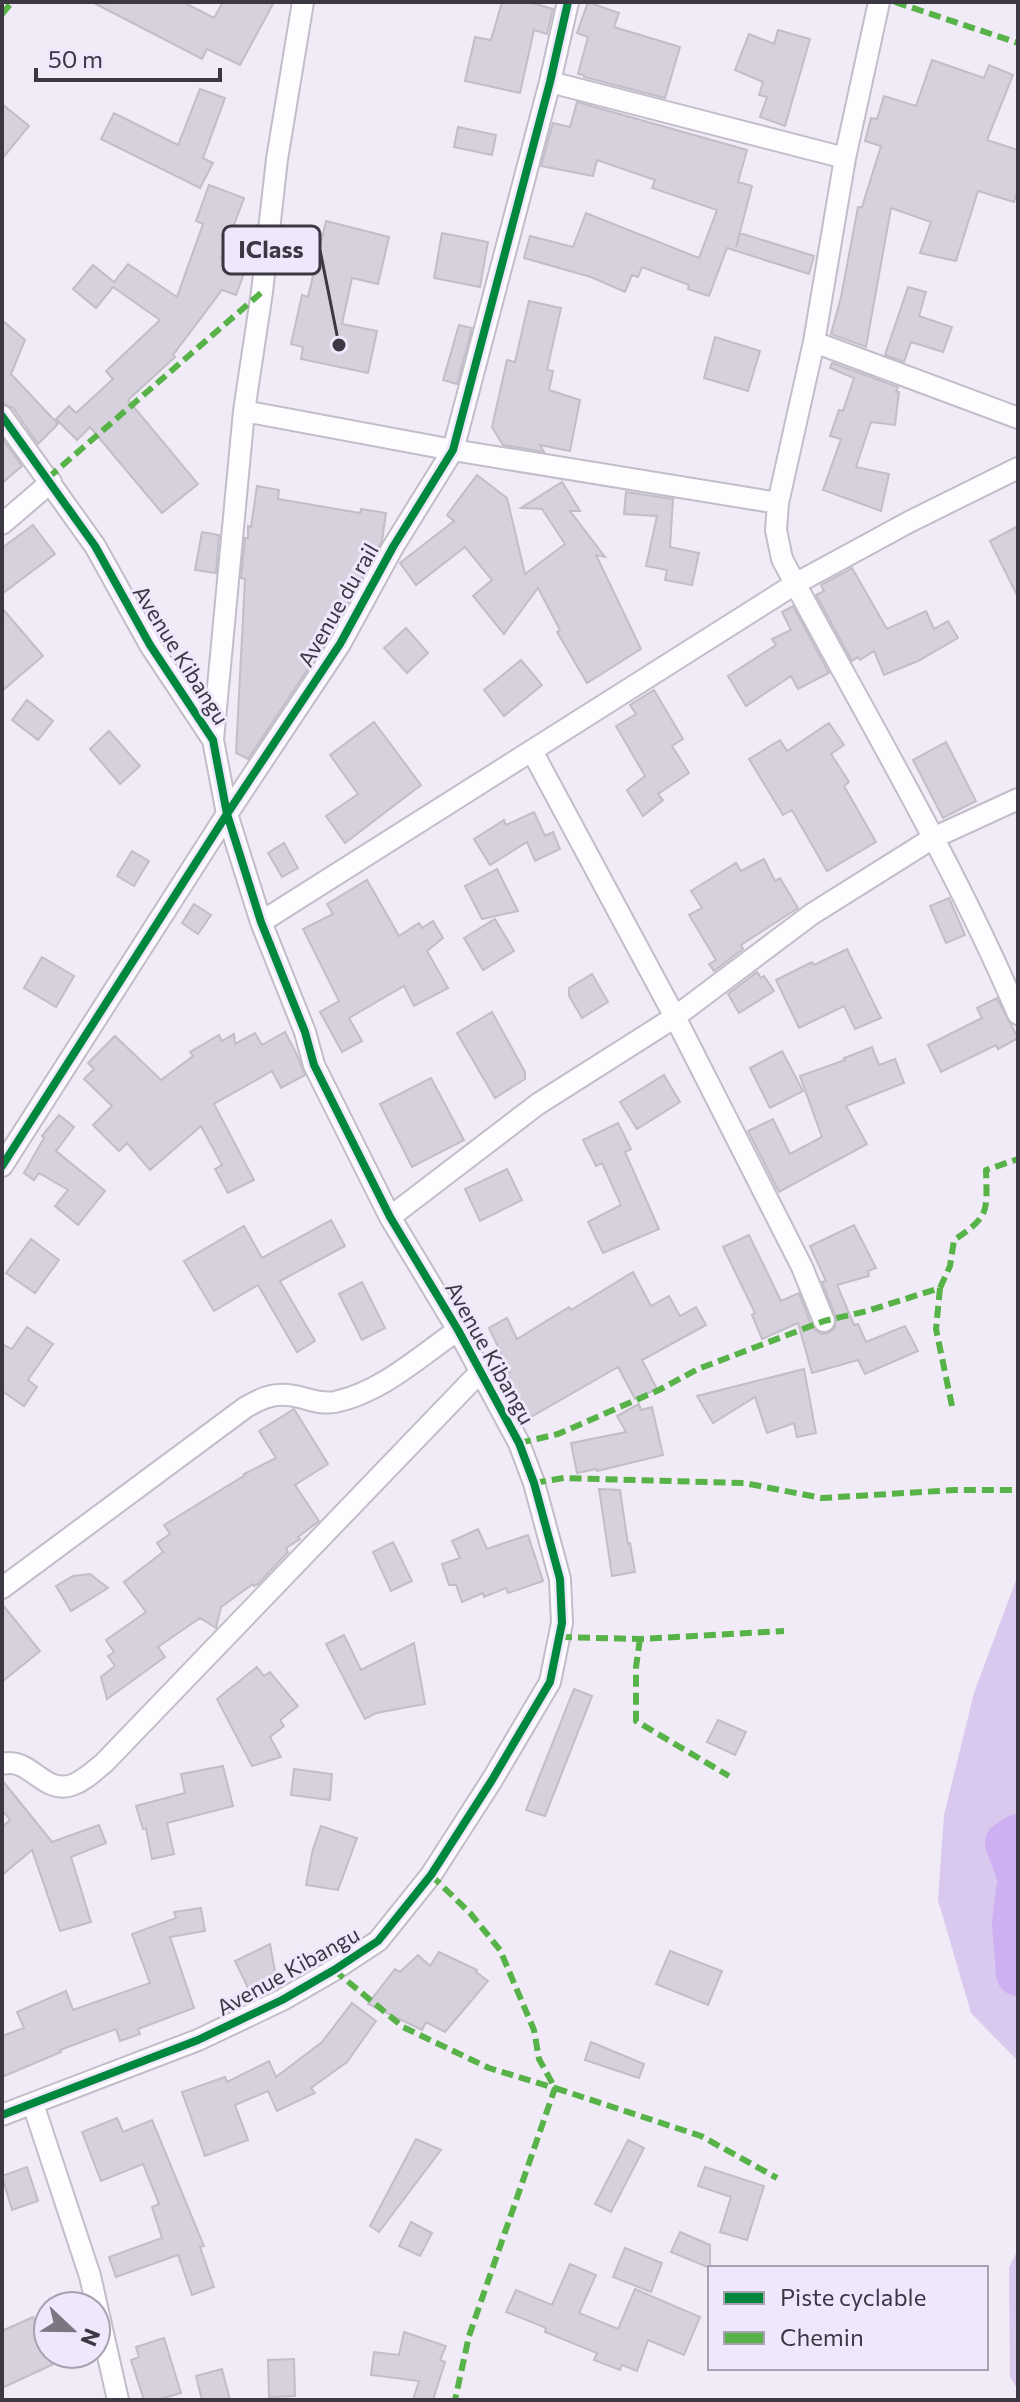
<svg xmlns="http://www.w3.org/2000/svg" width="1020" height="2402" font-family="Commissioner,sans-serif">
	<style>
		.green { fill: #d9c9ee }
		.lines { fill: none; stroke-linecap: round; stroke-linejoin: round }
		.river { stroke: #cdb0f1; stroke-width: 44 }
		.building { fill: #d6d1dc; stroke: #c2bec8; stroke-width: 2 }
		.minor-casing { stroke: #c2bdc8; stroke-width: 24 }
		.minor { stroke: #fdfcfe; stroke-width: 20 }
		.quiet { stroke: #57b247; stroke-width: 6; stroke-dasharray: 12 6; stroke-linecap: butt }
		.cycleway-casing { stroke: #efe7fb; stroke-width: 13 }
		.cycleway { stroke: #00873e; stroke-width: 8 }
		.labels { text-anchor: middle; stroke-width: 6; stroke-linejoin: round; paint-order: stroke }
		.street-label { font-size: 22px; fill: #3c3743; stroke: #efe7fb }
		.leader { fill: none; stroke: #3c3743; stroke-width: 3 }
		.callout-dot { fill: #3c3743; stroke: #efe7fb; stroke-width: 3 }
		.callout { fill: #efe7fb; stroke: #3c3743; stroke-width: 3 }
		.callout-label { font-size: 24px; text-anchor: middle; font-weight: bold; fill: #3c3743 }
	</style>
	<rect width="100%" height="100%" fill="#f0ebf6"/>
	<path class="green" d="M1018 1575V2061L971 2013 938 1900 944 1815 974 1693Z
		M1018 2249V2390L1010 2377 1009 2268Z"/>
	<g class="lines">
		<path class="river" d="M1018 1836 1007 1843 1018 1873
			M1018 1890 1014 1923 1018 1974"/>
	</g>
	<path class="building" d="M92 2H183L214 18 223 2H274L240 65 207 49 202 59Z
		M502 2H529L553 9 547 34 534 30 520 93 465 81 475 37 491 40Z
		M588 2 619 13 614 27 680 47 665 98 584 77V75L578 74 588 37 577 33Z
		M778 30 810 39 785 126 760 117 767 97 759 95 763 82 735 70 749 34 774 44Z
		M932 60 984 78 989 65 1013 75 987 140 1018 150V189L1014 202 978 191 956 261 920 253 931 222 891 208 866 347 831 334 841 297 858 207H862L881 146 865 141 871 118 877 119 884 96 916 106Z
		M200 89 225 98 203 158 213 163 200 188 101 139 114 113 178 145Z
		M577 102 747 150 738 182 752 186 736 247 740 233 814 256 809 274 727 248 709 296 688 289 689 285 642 267 638 277 632 275 625 292 591 277 524 258 530 236 573 247 586 213 699 258 717 210 652 188 655 180 597 160 593 176 541 166 553 123 570 127Z
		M2 104 29 126 2 159Z
		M458 127 496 135 492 155 454 147Z
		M209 185 244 198 221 259 246 268 236 295 222 290 173 355 175 357 128 400 198 484 162 513 90 427 77 440 56 419 69 406 76 413 113 379 106 371 160 320 113 287 96 308 73 289 93 265 114 282 128 264 177 297 203 224 196 221Z
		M326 221 389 237 378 284 352 278 342 324 377 331 368 373 301 359 303 347 291 344 302 295 308 297Z
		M442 233 488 242 480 287 434 278Z
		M908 287 926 292 919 316 952 327 943 352 911 342 904 362 885 355Z
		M529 301 561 308 547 370 553 371 549 390 580 400 570 451 540 445 544 452 503 445 492 427 507 360 515 362Z
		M2 320 25 340 11 374 58 424 38 444 13 408 2 403Z
		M459 325 472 328 457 384 443 380Z
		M715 337 760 351 748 391 704 378Z
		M832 363 898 387 896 392H899L895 425 871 422 856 467 889 474 881 511 823 490 841 439 830 436 839 410 843 411 854 378 830 368Z
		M2 438 22 466 2 483Z
		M477 475 507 498 525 574 565 544 542 509 521 508 562 482 580 511H570L605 557 596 555 641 649 587 683 557 632 560 630 538 588 504 634 473 596 492 580 465 547 416 585 400 563 454 521 447 515Z
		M257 486 279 490 278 499 360 513 361 509 386 513 382 541 329 637 248 759 236 753 245 579 241 578 245 538H248V526L251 527Z
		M626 492 673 499 670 547 699 553 692 585 665 580 667 570 646 566 657 516 624 514Z
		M33 525 55 554 2 594V548Z
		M1018 526V597L990 541Z
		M202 532 219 535 216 573 195 570Z
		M852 568 887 629 926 611 934 629 948 621 958 638 918 661 884 675 874 651 860 660 858 657 852 661 816 595 824 591 821 585Z
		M793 606 829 673 798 689 791 676 746 706 728 676 776 645 772 639 791 630 782 612Z
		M2 608 43 656 2 691Z
		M406 628 428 653 407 673 384 648Z
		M521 660 542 685 504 716 484 690Z
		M654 690 683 739 672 746 689 773 658 794 663 800 643 816 627 790 645 776 616 726 636 714 630 705Z
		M27 700 53 721 38 740 12 720Z
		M374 722 421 785 345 843 326 816 358 794 330 755Z
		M829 723 844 745 831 754 849 782 844 786 876 842 827 871 792 810 783 815 749 759 780 740 787 751Z
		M109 731 140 766 120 784 90 749Z
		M946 742 976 801 943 818 913 760Z
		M534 812 545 836 553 832 560 849 535 861 527 842 490 865 474 839 504 820 506 825Z
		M284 843 298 868 282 877 268 853Z
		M132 851 149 861 134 886 117 876Z
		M764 859 775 881 780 878 798 908 741 945 743 949 714 971 709 964 716 960 689 915 702 908 691 891 736 863 741 871Z
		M497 869 518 911 482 919 465 886Z
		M367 880 399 936 419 923 422 928 433 921 443 938 427 951 448 988 414 1006 404 986 349 1018 362 1041 342 1052 320 1012 339 1001 303 929 333 914 327 904Z
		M949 898 965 935 946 943 930 906Z
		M194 904 211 915 198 934 182 923Z
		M495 919 514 951 483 970 464 938Z
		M847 949 881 1018 855 1029 844 1006 799 1028 776 980 812 962 814 965Z
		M42 957 74 976 56 1007 24 988Z
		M757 972 761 978 764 976 774 991 739 1013 728 994Z
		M592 974 608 1002 582 1018 569 996V988Z
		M997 998 1018 1038 998 1049 996 1045 941 1072 928 1045 982 1018 977 1008Z
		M492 1012 525 1072V1079L495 1098 457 1033Z
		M285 1032 298 1057 305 1075 281 1088 272 1071 214 1104 254 1180 228 1193 215 1169 222 1165 201 1126 150 1170 127 1143 119 1151 93 1125 112 1106 84 1079 94 1069 88 1063 115 1036 161 1080 193 1056 190 1052 219 1035 222 1041 234 1034 235 1044 255 1033 262 1045Z
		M872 1047 879 1065 895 1059 904 1083 846 1106 867 1144 779 1192 748 1131 773 1119 790 1154 822 1137 800 1076 845 1060 844 1058Z
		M782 1051 803 1091 770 1108 750 1068Z
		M664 1075 680 1102 637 1129 620 1102Z
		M431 1078 464 1140 412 1167 380 1104Z
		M59 1115 74 1127 56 1151 105 1191 78 1225 55 1206 68 1190 39 1173 34 1180 24 1173 44 1138 42 1136Z
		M618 1123 631 1149 625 1152 659 1229 603 1253 588 1222 621 1205 602 1163 596 1166 583 1140Z
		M507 1169 522 1200 480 1221 465 1189Z
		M331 1220 345 1246 280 1281 315 1341 297 1352 258 1285 214 1311 184 1261 244 1226 262 1258Z
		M854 1225 876 1268 868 1271 869 1276 837 1285 854 1325 858 1324 866 1342 905 1326 918 1351 865 1374 858 1360 812 1373 798 1323 762 1339 752 1315 755 1313 723 1247 749 1235 781 1301 799 1293 812 1327 821 1334 828 1333 835 1328 836 1317 822 1282 826 1281 810 1246Z
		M31 1239 59 1260 35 1293 6 1273Z
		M633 1272 651 1306 669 1296 680 1316 696 1307 706 1325 642 1360 657 1389 635 1399 618 1367 531 1417 506 1373 510 1372 489 1328 507 1318 517 1339 569 1307 571 1310Z
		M362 1282 385 1328 362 1340 339 1294Z
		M27 1327 53 1344 28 1380 37 1387 24 1406 2 1391V1344L12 1349Z
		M804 1369 816 1433 797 1437 794 1423 767 1433 755 1397 713 1423 697 1396Z
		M639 1404 641 1410 652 1407 663 1455 597 1471 596 1469 577 1473 571 1443 626 1432 617 1416Z
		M294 1409 328 1464 295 1485 319 1521 298 1537 300 1539 286 1548 288 1552 258 1584 254 1586 253 1584 221 1607 216 1628 200 1618 158 1647 165 1657 107 1699 101 1677 115 1666 108 1656 114 1652 106 1640 146 1612 124 1582 163 1552 157 1543 170 1534 164 1525 245 1475 244 1474 276 1458 259 1431Z
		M599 1489 620 1490 628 1544 630 1543 635 1572 612 1576Z
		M478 1529 487 1549 528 1535 543 1581 508 1593 506 1588 484 1597 483 1593 462 1602 456 1585H449L442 1564 460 1558 452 1541Z
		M393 1542 412 1581 391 1591 373 1552Z
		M90 1574 108 1588 71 1611 56 1586 73 1576Z
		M2 1604 40 1651 2 1682Z
		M344 1635 361 1670 414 1643 425 1704 376 1713 365 1719 326 1644Z
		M257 1667 264 1676 270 1672 298 1706 280 1720 284 1726 270 1737 281 1757 252 1766 217 1699Z
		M574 1689 592 1696 545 1816 526 1810Z
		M718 1720 746 1732 735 1755 707 1742Z
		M223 1766 233 1806 167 1823 174 1854 152 1859 146 1828 143 1829 136 1806 185 1793 181 1774Z
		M294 1769 332 1774 330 1800 291 1795Z
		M2 1780 52 1842 99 1825 106 1843 71 1857 91 1922 60 1931 32 1850 2 1875V1827L10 1820 2 1810Z
		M321 1826 357 1838 338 1890 306 1885 313 1849Z
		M201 1908 205 1931 170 1937 194 2008 138 2029 140 2034 120 2041 116 2029 60 2050 61 2052 2 2077V2036L24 2028 17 2012 66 1991 73 2010 150 1983 132 1934 176 1918 174 1912Z
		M270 1944 276 1977 249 1990 235 1961Z
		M670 1951 722 1971 708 2005 656 1984Z
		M439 1952 477 1970 476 1972 488 1981 445 2032 426 2022 422 2030 368 2004 395 1969 400 1972 418 1955 430 1966Z
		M352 2003 376 2021 347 2062 311 2088 315 2093 277 2111 268 2091 235 2105 248 2140 205 2156 182 2092 225 2077 227 2082 269 2061 276 2077 322 2042Z
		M591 2042 644 2064 639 2078 585 2060Z
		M117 2118 123 2132 152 2120 204 2246 200 2247 214 2287 192 2295 178 2255 116 2277 109 2257 162 2238 152 2207 159 2204 143 2164 101 2181 82 2132Z
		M416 2139 441 2150 379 2232 370 2226Z
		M628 2140 644 2148 611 2212 595 2204Z
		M27 2167 38 2201 12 2210 2 2176Z
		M705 2167 764 2186 747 2240 720 2232 731 2197 698 2186Z
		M411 2222 432 2233 420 2256 399 2246Z
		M680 2232 710 2245V2268L671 2252Z
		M625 2248 662 2263 651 2292 613 2277Z
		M570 2264 596 2275 579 2313 618 2329 635 2289 700 2317 684 2355 648 2340 637 2371 622 2365 620 2370 594 2360 597 2353 545 2332 546 2329 544 2327 506 2312 516 2290 552 2305Z
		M33 2317 54 2364 2 2388V2331Z
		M404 2332 446 2346 440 2360 445 2362 433 2400H413L419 2381 371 2375 374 2352 399 2355Z
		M164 2338 181 2393 157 2400H144L131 2360 139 2357 136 2347Z
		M294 2359 295 2396 269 2397 268 2360Z
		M222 2369 230 2400H202L196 2376Z"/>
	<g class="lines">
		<g class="minor-casing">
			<path id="minor" d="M879 2 845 158 814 342 778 503 776 530 782 559C862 710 951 857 1018 1014
				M550 82 845 158
				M814 342 1018 418
				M244 411 453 450 778 503
				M2 416 95 546 150 645 213 740 227 814 261 922 305 1032 314 1065 390 1217 458 1330 519 1443 534 1483 560 1579 562 1623 550 1682 492 1780 431 1875 378 1941 334 1970 282 2000 198 2040 2 2115
				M2 524 51 482
				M213 740 244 411 262 292 277 159 303 2
				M532 751 675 1017 802 1267 824 1321
				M261 922 795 584 909 522 1018 468
				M2 1166 227 814 340 644 393 547 453 450 550 82 568 2
				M390 1217 538 1104 675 1017 812 914 933 838 1018 799
				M2 1588 246 1407C259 1400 271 1393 287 1395 304 1396 317 1405 335 1402 382 1392 420 1356 458 1330
				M2 1764C30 1756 43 1795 72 1785 84 1781 94 1771 104 1763L481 1371
				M33 2104 90 2276 118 2400"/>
		</g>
		<use href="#minor" class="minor"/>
		<path class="quiet" d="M895 2 1018 43
			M2 14 12 2
			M48 478 262 292
			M940 1288 936 1329 952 1406
			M519 1443 558 1434 659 1390 698 1369 824 1321 867 1311 940 1288 950 1266 954 1240C990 1216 987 1212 986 1170L1018 1159
			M534 1483 564 1478 744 1483 822 1498 955 1490H1018
			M560 1637 640 1639 784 1631
			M640 1639 636 1667V1721L729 1776
			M431 1875 470 1913 500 1950 534 2030 539 2059 555 2088 701 2136 777 2178
			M334 1970 403 2027 489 2068 555 2088 469 2336 455 2400"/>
		<g class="cycleway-casing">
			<path id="cycleway" d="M2 416 95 546 150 645 213 740 227 814 261 922 305 1032 314 1065 390 1217 458 1330 519 1443 534 1483 560 1579 562 1623 550 1682 492 1780 431 1875 378 1941 334 1970 282 2000 198 2040 2 2115
				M2 1166 227 814 340 644 393 547 453 450 550 82 568 2"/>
		</g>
		<use href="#cycleway" class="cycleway"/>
	</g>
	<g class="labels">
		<g class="street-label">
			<text transform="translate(338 605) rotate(-60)" y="8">Avenue du rail</text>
			<text transform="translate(181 655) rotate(58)" y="8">Avenue Kibangu</text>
			<text transform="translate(490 1353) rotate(61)" y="8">Avenue Kibangu</text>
			<text transform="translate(288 1971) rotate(-29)" y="8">Avenue Kibangu</text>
		</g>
	</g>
	<path class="leader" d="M339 345L320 250"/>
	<circle class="callout-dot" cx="339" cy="345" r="8"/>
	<rect class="callout" x="223" y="226" width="97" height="48" rx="8"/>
	<g class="callout-label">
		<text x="271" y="258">IClass</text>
	</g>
	<rect width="1020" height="2402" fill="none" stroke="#3c3743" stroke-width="8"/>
	<rect x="708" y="2266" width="280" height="104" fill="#efe7fb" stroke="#a7a1b1" stroke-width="2"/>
	<rect x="724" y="2292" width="40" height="12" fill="#00873e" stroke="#a7a1b1" stroke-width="2"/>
	<text x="780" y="2306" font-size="24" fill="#3c3743">Piste cyclable</text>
	<rect x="724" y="2332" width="40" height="12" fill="#57b247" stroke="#a7a1b1" stroke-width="2"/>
	<text x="780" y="2346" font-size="24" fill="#3c3743">Chemin</text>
	<g transform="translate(72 2330) rotate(112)"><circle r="38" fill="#efe7fb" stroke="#a7a1b1" stroke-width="2"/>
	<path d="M0-6L14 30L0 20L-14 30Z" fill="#7b7682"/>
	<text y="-12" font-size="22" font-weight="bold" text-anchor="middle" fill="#3c3743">N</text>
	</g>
	<path d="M36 68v12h184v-12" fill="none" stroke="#3c3743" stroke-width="4"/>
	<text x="48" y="68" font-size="24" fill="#3c3743" stroke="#efe7fb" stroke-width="6" paint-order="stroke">50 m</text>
</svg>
